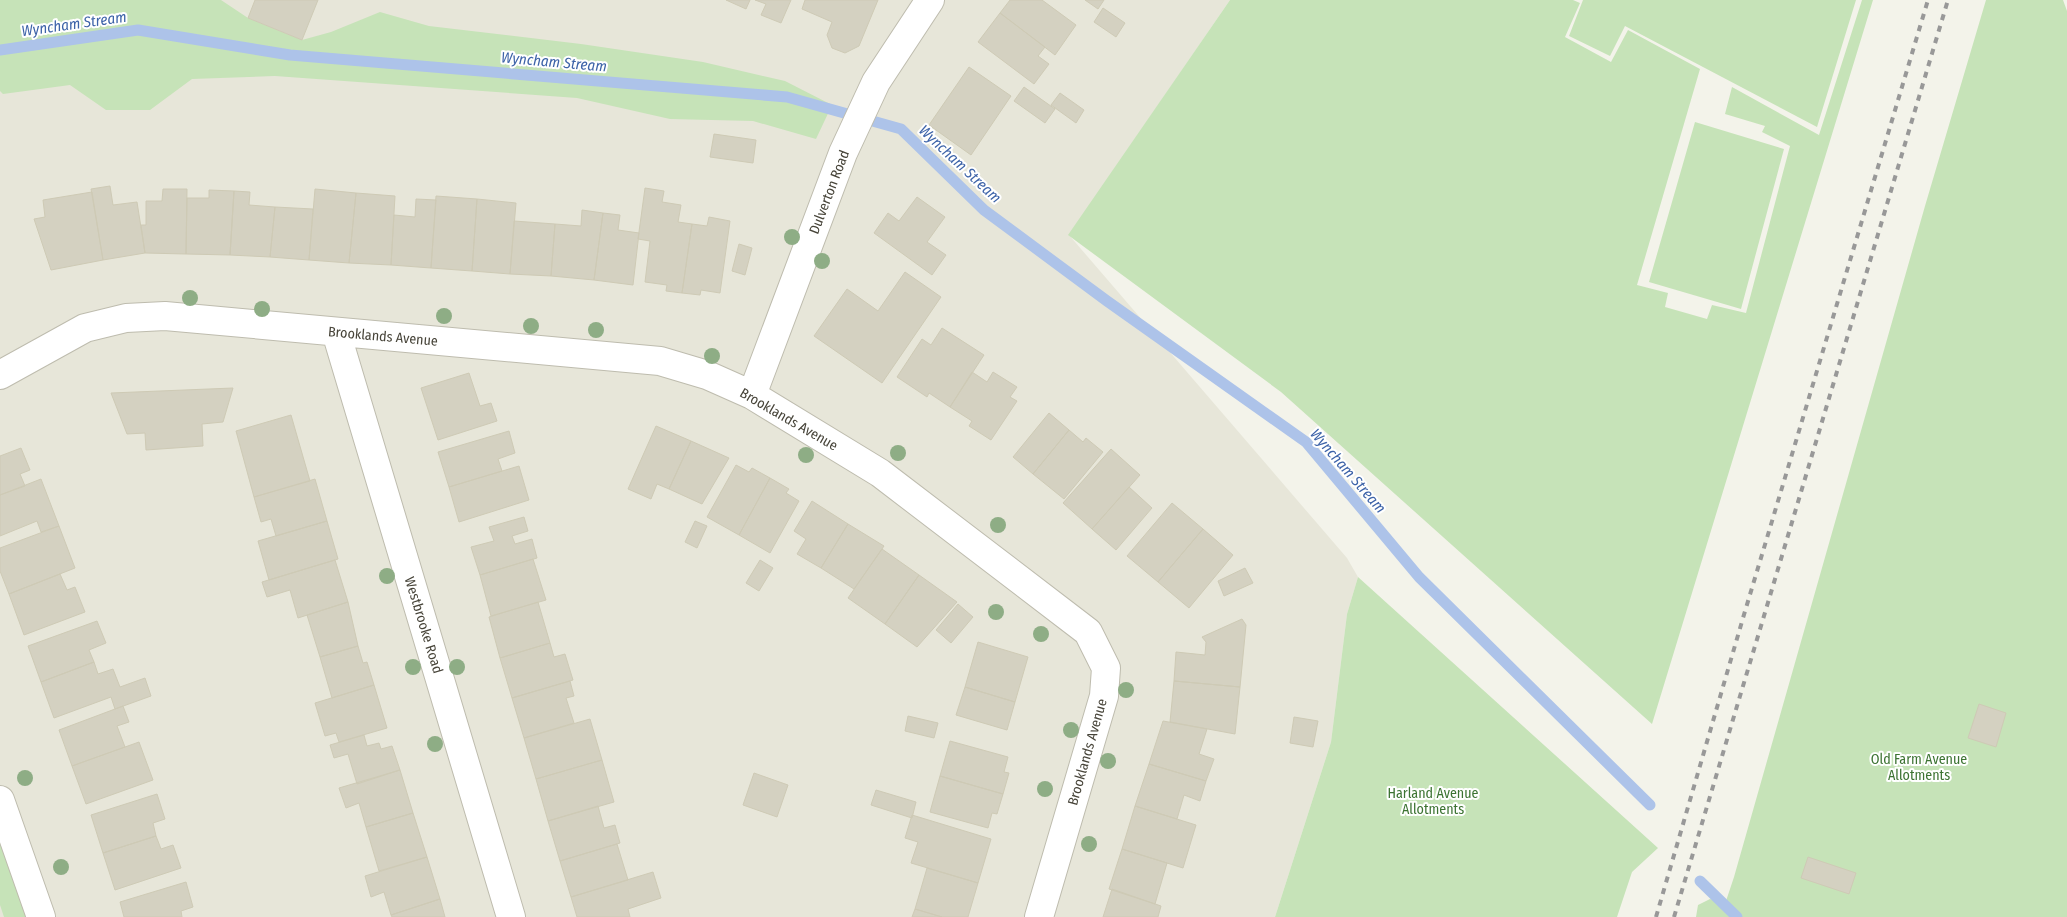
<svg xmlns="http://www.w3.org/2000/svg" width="2067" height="917" font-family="'Fira Sans Condensed',sans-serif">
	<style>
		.residential { fill: #e7e6d9 }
		.green { fill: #c6e3b8 }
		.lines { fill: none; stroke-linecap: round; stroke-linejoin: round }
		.stream { stroke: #adc3e9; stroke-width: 11 }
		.building { fill: #d4d1c1; stroke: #cecab5 }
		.minor-casing { stroke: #bebcae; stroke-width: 30 }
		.minor { stroke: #fff; stroke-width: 28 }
		.rail { stroke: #989898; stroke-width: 4; stroke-dasharray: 6 6; stroke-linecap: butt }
		.tree { fill: #8ead85 }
		.labels { text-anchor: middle; stroke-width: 4; stroke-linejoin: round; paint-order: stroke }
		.street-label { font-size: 14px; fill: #474439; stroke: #fff }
		.park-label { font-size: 14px; fill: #3c7332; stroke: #fff }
		.water-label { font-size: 15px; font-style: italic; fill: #3d63a8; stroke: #fff }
	</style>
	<rect width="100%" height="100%" fill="#f3f3ea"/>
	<path class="residential" d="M0 0H1230L1069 235 1347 558 1358 577 1347 614 1331 742 1275 917H0Z"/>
	<path class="green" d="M0 0H221L248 18 302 40 331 32 380 12 429 26 581 44 703 62 785 81 832 105 816 139 753 121 670 119 577 98 275 76 192 79 150 110H106L70 85 3 94 0 91Z
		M1230 0H1573L1580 3 1565 37 1611 62 1628 30 1700 69 1637 285 1668 293 1665 307 1707 319 1712 305 1746 313 1790 146 1762 132 1765 126 1725 114 1732 87 1819 135 1862 0H1873L1652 724 1281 392 1068 235Z
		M1583 0H1856L1817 127 1625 26 1610 56 1569 36Z
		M1986 0H2063L2067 11V917H1696L1698 905 1710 899 1725 904 1734 877 1925 206Z
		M1695 122 1784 149 1741 309 1649 282Z
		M1358 577 1658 848 1632 872 1617 917H1275L1331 742 1347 614Z
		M0 840 3 848 26 917H4L0 905Z"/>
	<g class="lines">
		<path class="stream" d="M0 50 138 30 290 55 787 97 901 129 984 210 1107 301 1306 442 1419 577 1650 805
			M1700 881 1737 917"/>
	</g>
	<path class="building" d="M255 0H318L302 40 248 18Z
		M726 0H750L746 9Z
		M755 0H791L781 23 761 15 766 4Z
		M805 0H878L859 46 845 53 832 48 827 35 832 22 802 9Z
		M1010 0H1042L1076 25 1055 55 1000 13Z
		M1085 0H1104L1098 9Z
		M1103 8 1125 23 1116 37 1094 22Z
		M1000 13 1045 47 1038 56 1049 64 1034 84 978 42Z
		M969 67 1011 96 971 155 929 125Z
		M1024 87 1055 109 1045 123 1014 101Z
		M1060 93 1084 110 1076 123 1051 105Z
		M714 134 756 140 753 163 710 157Z
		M110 186 113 205 137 202 145 253 103 260 91 189Z
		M645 188 664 191 662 202 681 205 678 222 692 224 682 293 666 291 667 285 645 282 650 241 638 239Z
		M163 189H187L186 254 145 253 141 225H146V201H162Z
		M315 189 356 193 349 263 309 260Z
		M209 190 234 191 230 255 186 254 187 198H209Z
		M234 191 250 192 249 205 275 207 270 257 230 255Z
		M92 192 103 260 51 270 34 219 45 217 43 200Z
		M356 193 395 196 391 265 349 263Z
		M436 196 477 199 472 271 431 268Z
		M917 197 945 217 927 242 946 255 932 275 874 233 888 213 899 221Z
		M416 199 436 200 431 268 391 265 394 215 415 217Z
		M477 199 516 203 510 274 472 271Z
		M275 207 313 209 309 260 270 257Z
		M582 210 603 213 594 280 551 276 555 224 581 226Z
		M603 213 620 215 618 230 639 233 633 285 594 280Z
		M709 217 730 221 720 293 701 290 700 295 682 293 692 224 707 226Z
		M514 221 555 224 551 276 510 274Z
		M739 244 752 248 745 275 732 271Z
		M905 272 941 297 882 383 814 336 847 289 878 311Z
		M942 328 984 355 950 407 929 393 927 397 897 377 922 339 931 345Z
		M972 372 987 382 993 372 1017 387 1010 397 1017 401 991 440 969 426 972 421 950 407Z
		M469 373 480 406 491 403 497 421 438 440 421 388Z
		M233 388 223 422 202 424 203 446 146 450 145 433 127 434 111 393Z
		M1049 413 1069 430 1033 474 1013 457Z
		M291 415 310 481 254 497 236 431Z
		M656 426 691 441 669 489 657 484 651 499 628 489Z
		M1069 430 1083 442 1086 438 1103 452 1064 499 1033 474Z
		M509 431 515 453 498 459 502 471 449 487 438 452Z
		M691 441 729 458 702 504 669 489Z
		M21 448 30 470 20 474 25 486 0 495V456Z
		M1111 449 1140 475 1092 529 1063 503Z
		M736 465 749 472 752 468 770 478 739 535 707 517Z
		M519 466 529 500 459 522 449 487Z
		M770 478 789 489 786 493 799 501 770 553 739 535Z
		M41 479 59 526 41 532 37 521 0 536V495Z
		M315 479 327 521 276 536 271 519 261 522 254 497Z
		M1129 487 1152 508 1116 550 1092 529Z
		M812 501 848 524 821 568 797 554 806 539 794 531Z
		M1172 503 1203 529 1158 582 1127 556Z
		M524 517 528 531 512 536 515 544 532 539 537 558 480 575 471 547 494 541 489 527Z
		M327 521 338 559 269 580 258 541Z
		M695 521 707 526 697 548 685 542Z
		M848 524 884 546 854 589 821 568Z
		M59 526 75 568 9 594 0 571V548Z
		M1203 529 1233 555 1189 608 1158 582Z
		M882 549 919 575 885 624 848 598Z
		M533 559 546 600 491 616 480 575Z
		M335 560 348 602 298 618 290 590 267 597 262 582Z
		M760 560 773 568 759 591 746 583Z
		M1245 568 1253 583 1224 596 1218 581Z
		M60 574 67 590 75 587 85 612 24 635 9 594Z
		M919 575 957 602 917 647 885 624Z
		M348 602 358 646 320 657 307 615Z
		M538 602 550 643 500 658 489 617Z
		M958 604 973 617 951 643 936 630Z
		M1242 619 1246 625 1240 687 1174 681 1176 652 1205 655 1206 642 1202 637Z
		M97 621 106 643 89 650 94 662 41 682 28 646Z
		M978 642 1028 657 1015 702 965 687Z
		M550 643 554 657 565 654 573 680 512 698 500 658Z
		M358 646 363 663 367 662 374 685 332 698 320 657Z
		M94 662 98 674 113 669 120 687 145 678 151 696 115 709 111 697 54 718 41 682Z
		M570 681 574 696 566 698 574 723 524 738 512 698Z
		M1174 681 1240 687 1235 734 1170 722Z
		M374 685 387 728 339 742 336 733 325 736 315 703Z
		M965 687 1015 702 1007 730 956 715Z
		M1979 704 2006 713 1996 747 1968 738Z
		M123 706 129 722 117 726 125 747 72 766 59 730Z
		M908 716 938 723 934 738 905 731Z
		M1294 717 1318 721 1313 747 1290 743Z
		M590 719 602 760 536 779 524 738Z
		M1163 721 1207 729 1199 754 1214 759 1206 781 1149 764Z
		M364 735 367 746 379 743 381 749 392 746 400 770 357 784 348 754 334 758 330 745Z
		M950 741 1008 757 1004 772 1009 773 1003 794 940 776Z
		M139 742 153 780 86 804 72 766Z
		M602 760 614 802 548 821 536 779Z
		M1149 764 1206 781 1200 801 1184 795 1177 819 1135 806Z
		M400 770 413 813 366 827 359 803 346 808 339 788Z
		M754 773 788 785 777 817 743 805Z
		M940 776 1003 794 997 814 992 813 988 828 930 812Z
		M876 790 916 802 912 818 871 805Z
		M157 794 165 819 153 823 156 836 103 853 91 815Z
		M598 806 604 828 615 825 620 843 560 861 548 821Z
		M1135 806 1196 825 1183 868 1122 849Z
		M413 813 427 857 379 871 366 827Z
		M912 815 991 839 978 883 911 863 918 842 905 838Z
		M156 836 161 849 173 845 181 868 115 890 103 853Z
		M617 844 628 880 571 897 560 861Z
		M1122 849 1167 863 1155 904 1109 889Z
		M427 857 440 899 391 915 384 892 371 897 365 876Z
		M1808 857 1856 873 1849 894 1801 878Z
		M927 868 978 883 968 917H942L915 909Z
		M653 872 661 898 628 909 630 917H577L571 897Z
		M186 882 193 907 181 911 182 917H124L120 902Z
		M1112 889 1161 906 1158 917H1103Z
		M440 899 445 917H392L391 915Z
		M915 909 942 917H912Z"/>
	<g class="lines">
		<g class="minor-casing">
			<path id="minor" d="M336 332 511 917
				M0 375 85 328 126 318 165 316 660 361 707 375 752 395 880 473 1088 632 1106 668 1104 696 1039 917
				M752 395 843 153 876 82 930 0
				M0 800 41 917"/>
		</g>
		<use href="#minor" class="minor"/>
		<path class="rail" d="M1656 917 1743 618 1928 0
			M1674 917 1948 0"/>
	</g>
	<g class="tree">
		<circle cx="792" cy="237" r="8"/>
		<circle cx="822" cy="261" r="8"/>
		<circle cx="190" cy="298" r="8"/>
		<circle cx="262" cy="309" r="8"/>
		<circle cx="444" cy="316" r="8"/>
		<circle cx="531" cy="326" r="8"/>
		<circle cx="596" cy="330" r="8"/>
		<circle cx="712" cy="356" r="8"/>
		<circle cx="898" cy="453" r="8"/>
		<circle cx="806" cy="455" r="8"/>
		<circle cx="998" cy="525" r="8"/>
		<circle cx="387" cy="576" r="8"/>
		<circle cx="996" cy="612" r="8"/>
		<circle cx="1041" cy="634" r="8"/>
		<circle cx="413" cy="667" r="8"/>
		<circle cx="457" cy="667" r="8"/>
		<circle cx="1126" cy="690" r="8"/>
		<circle cx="1071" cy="730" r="8"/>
		<circle cx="435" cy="744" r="8"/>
		<circle cx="1108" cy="761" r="8"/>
		<circle cx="25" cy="778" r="8"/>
		<circle cx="1045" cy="789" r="8"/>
		<circle cx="1089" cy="844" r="8"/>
		<circle cx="61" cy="867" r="8"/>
	</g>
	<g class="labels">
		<g class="street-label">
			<text transform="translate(829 192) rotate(-69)" y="5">Dulverton Road</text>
			<text transform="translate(383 336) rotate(5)" y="5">Brooklands Avenue</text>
			<text transform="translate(789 419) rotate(30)" y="5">Brooklands Avenue</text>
			<text transform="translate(424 625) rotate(73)" y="5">Westbrooke Road</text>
			<text transform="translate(1087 752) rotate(-74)" y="5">Brooklands Avenue</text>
		</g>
		<g class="park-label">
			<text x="1919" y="764">Old Farm Avenue<tspan x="1919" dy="16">Allotments</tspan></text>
			<text x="1433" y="798">Harland Avenue<tspan x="1433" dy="16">Allotments</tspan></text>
		</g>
		<g class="water-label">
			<text transform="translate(74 24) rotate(-8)" y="5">Wyncham Stream</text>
			<text transform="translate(554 62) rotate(5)" y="5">Wyncham Stream</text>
			<text transform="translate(960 164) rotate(43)" y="5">Wyncham Stream</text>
			<text transform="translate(1348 471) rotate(49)" y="5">Wyncham Stream</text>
		</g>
	</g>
</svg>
